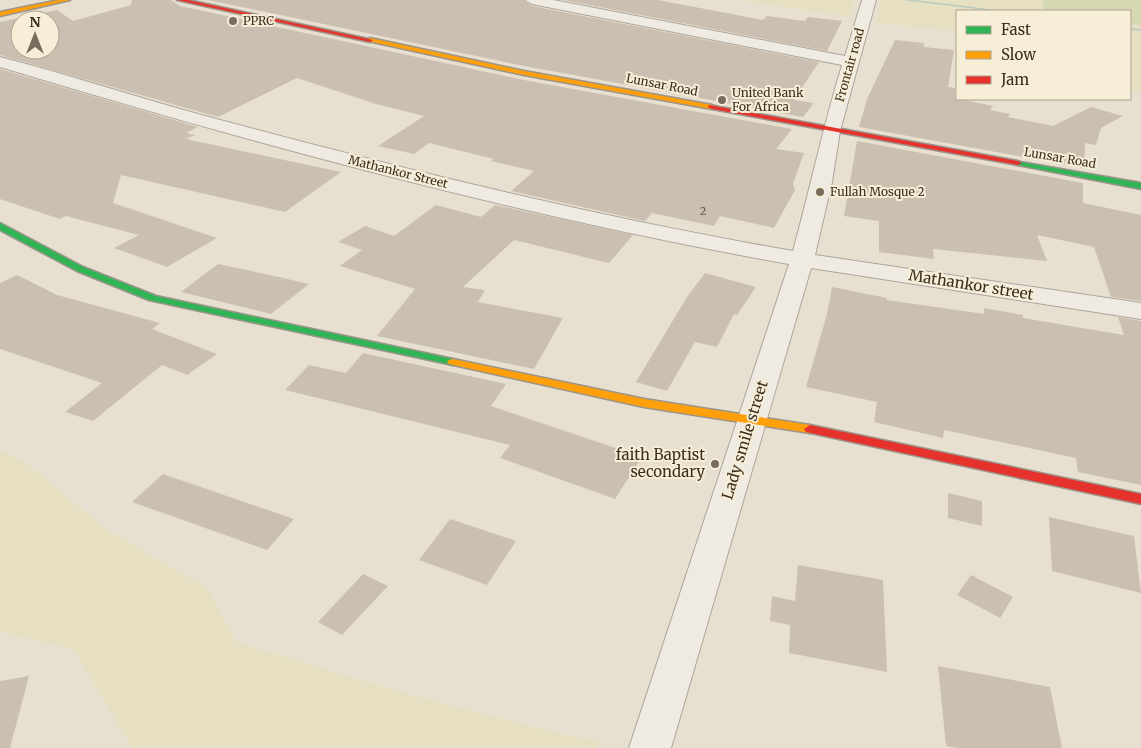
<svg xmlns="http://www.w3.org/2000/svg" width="1141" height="748" font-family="Merriweather,serif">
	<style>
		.farmland { fill: #e6dfc2 }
		.green { fill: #d6d7b3 }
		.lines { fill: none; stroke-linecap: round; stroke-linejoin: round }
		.stream { fill: #bcccc2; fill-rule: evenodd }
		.building { fill: #cbbfb2; fill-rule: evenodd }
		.street-casing { stroke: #ada599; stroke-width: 2 }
		.fast-casing { stroke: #9c958a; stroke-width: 3 }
		.slow-casing { stroke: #9c958a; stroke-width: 3 }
		.jam-casing { stroke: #9c958a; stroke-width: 3 }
		.street { fill: #efebe3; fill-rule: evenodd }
		.fast { fill: #30b455; fill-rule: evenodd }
		.slow { fill: #ff9f0a; fill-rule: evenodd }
		.jam { fill: #e5322d; fill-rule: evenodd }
		.poi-dot { fill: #786c5e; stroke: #f7eed8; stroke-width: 2 }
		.labels { text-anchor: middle; stroke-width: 4; stroke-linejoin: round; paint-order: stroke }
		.far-number-label { font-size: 11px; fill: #605244 }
		.far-poi-label { font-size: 12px; fill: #3d2e20; stroke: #f7eed8; text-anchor: start }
		.far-street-label { font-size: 12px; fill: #3d2e20; stroke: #f7eed8 }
		.street-label { font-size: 15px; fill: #3d2e20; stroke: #f7eed8 }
		.poi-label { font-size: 15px; fill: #3d2e20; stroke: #f7eed8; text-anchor: end }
	</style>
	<rect width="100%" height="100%" fill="#e7e0d1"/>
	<path class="farmland" d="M739 0H854L849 17Z
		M881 0H1042L1044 11H1046H957V31L876 23Z
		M1130 24 1141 25V94L1130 91Z
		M0 451 25 462 108 530 207 588 237 642 397 691 565 735 599 741 596 748H132L73 649 0 632Z"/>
	<path class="green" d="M1042 0H1141V25L1130 24V11H1044Z"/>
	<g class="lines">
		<path class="stream" d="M902 0H916L1005 11H993Z
			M1130 28 1141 29V31L1130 30Z"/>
	</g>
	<path class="building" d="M132 0H171L180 6 524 80 792 129 776 149 804 153 793 184 795 190 774 228 720 216 714 226 652 213 645 221 511 191 534 171 491 161 494 159 429 143 414 154 378 146 424 116 376 104 297 78 218 117 0 55V22L57 10 73 21 131 5ZM20 20H50V50H20Z
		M208 0H523L532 6 819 62 794 100 814 103 803 117 524 66Z
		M563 0H658L763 20 767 16 805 21 808 17 842 21 827 51Z
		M895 40 924 43V47L954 50 948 87 955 88V98L993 106 990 110 1010 114 1008 117 1053 126 1091 107 1123 116 1101 128 1096 145 1085 143 1084 168 859 127 867 99Z
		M0 69 198 127 186 133 195 135 186 139 341 172 285 212 121 175 113 203 217 238 167 267 114 248 139 235 66 216 60 219 0 199Z
		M857 141 1083 183V203L1141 215V301L1111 297 1094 247 1037 235 1047 261 933 249 934 259 879 252V221L844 216Z
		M436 205 481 217 495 205 633 235 609 263 514 240 463 287 485 290 478 302 563 318 534 369 377 336 415 289 340 266 362 250 338 242 365 226 394 236Z
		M218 264 279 277 309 284 271 314 181 292Z
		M705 273 756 287 737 315 734 314 717 347 695 342 667 391 636 382 687 297Z
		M17 275 57 295 160 323 152 329 217 354 187 375 162 365 93 421 65 412 102 383 0 349V283Z
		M832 287 887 298V300L984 314V308L1023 315V318L1124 335 1118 317 1141 321V485L1078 472 1076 458 944 430 943 438 874 422 877 402 806 387 827 314Z
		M363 353 506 384 491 406 642 457 615 499 500 458 510 445 285 390 309 365 346 373Z
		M163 474 294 519 267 550 132 502Z
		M948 493 982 501V526L948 518Z
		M1049 517 1134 536 1141 593 1052 571Z
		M450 519 516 541 487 585 419 560Z
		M798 565 883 580 887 672 789 653 790 625 770 621 772 596 795 601Z
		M363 574 388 586 342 635 318 622Z
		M971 575 1013 597 1000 618 957 595Z
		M938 666 1050 687 1062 748H956L946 746Z
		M29 676 10 748H0V681Z"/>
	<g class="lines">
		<g class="street-casing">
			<path id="street" d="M525 0H553L845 56 862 0H876L840 131 832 182 815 255 1141 303V319L811 268 671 748H629L789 264C522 217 259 145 0 67V57C70 75 139 98 209 117 402 169 596 217 793 251 810 189 823 127 842 65L532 4Z"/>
		</g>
		<g class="fast-casing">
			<path id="fast" d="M1015 161 1141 183V189L1018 165 1014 163Z
				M0 223 83 267 156 296 453 359 459 362 453 365 149 300 77 271 0 230Z"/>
		</g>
		<g class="slow-casing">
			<path id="slow" d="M59 0H70L0 16V12Z
				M370 38 524 71 712 105 716 107 712 109 524 75 368 41 367 40Z
				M453 359 644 399 810 425 816 429 810 433 644 407 449 364 447 362 449 360Z"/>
		</g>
		<g class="jam-casing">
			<path id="jam" d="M177 0H188L373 40 370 42Z
				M709 105 1018 161 1022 163 1018 165 712 109 708 107Z
				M810 425 1141 494V504L806 432 804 429Z"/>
		</g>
		<use href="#street" class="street"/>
		<use href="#fast" class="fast"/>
		<use href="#slow" class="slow"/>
		<use href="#jam" class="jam"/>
	</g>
	<g class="poi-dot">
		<circle cx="233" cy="21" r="5"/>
		<circle cx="722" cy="100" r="5"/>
		<circle cx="820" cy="192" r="5"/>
		<circle cx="715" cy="464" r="5"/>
	</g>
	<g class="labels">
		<g class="far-number-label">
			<text x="703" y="215">2</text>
		</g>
		<g class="far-poi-label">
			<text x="243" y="25">PPRC</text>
			<text x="732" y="97">United Bank<tspan x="732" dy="14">For Africa</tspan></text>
			<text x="830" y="196">Fullah Mosque 2</text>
		</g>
		<g class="far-street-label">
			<text transform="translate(850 65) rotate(-74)" y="4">Frontair road</text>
			<text transform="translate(662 85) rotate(11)" y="4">Lunsar Road</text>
			<text transform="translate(1060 158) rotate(10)" y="4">Lunsar Road</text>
			<text transform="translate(398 172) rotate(14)" y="4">Mathankor Street</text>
		</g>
		<g class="street-label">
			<text transform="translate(971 285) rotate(9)" y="5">Mathankor street</text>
			<text transform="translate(745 440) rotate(-73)" y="5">Lady smile street</text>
		</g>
		<g class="poi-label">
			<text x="705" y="460">faith Baptist<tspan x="705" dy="17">secondary</tspan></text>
		</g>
	</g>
	<rect x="956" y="10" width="175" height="90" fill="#f7eed8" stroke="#ada18e"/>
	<rect x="966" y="26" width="25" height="8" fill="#30b455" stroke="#ada18e"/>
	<text x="1001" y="35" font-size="15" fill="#3d2e20">Fast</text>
	<rect x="966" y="51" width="25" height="8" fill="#ff9f0a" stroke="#ada18e"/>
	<text x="1001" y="60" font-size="15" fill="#3d2e20">Slow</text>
	<rect x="966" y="76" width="25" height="8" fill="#e5322d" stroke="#ada18e"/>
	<text x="1001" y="85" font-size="15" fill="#3d2e20">Jam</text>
	<g transform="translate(35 35)"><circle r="24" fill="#f7eed8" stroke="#ada18e"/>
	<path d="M0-4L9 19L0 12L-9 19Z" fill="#786c5e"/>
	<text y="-8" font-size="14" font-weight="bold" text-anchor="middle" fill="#3d2e20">N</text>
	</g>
</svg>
